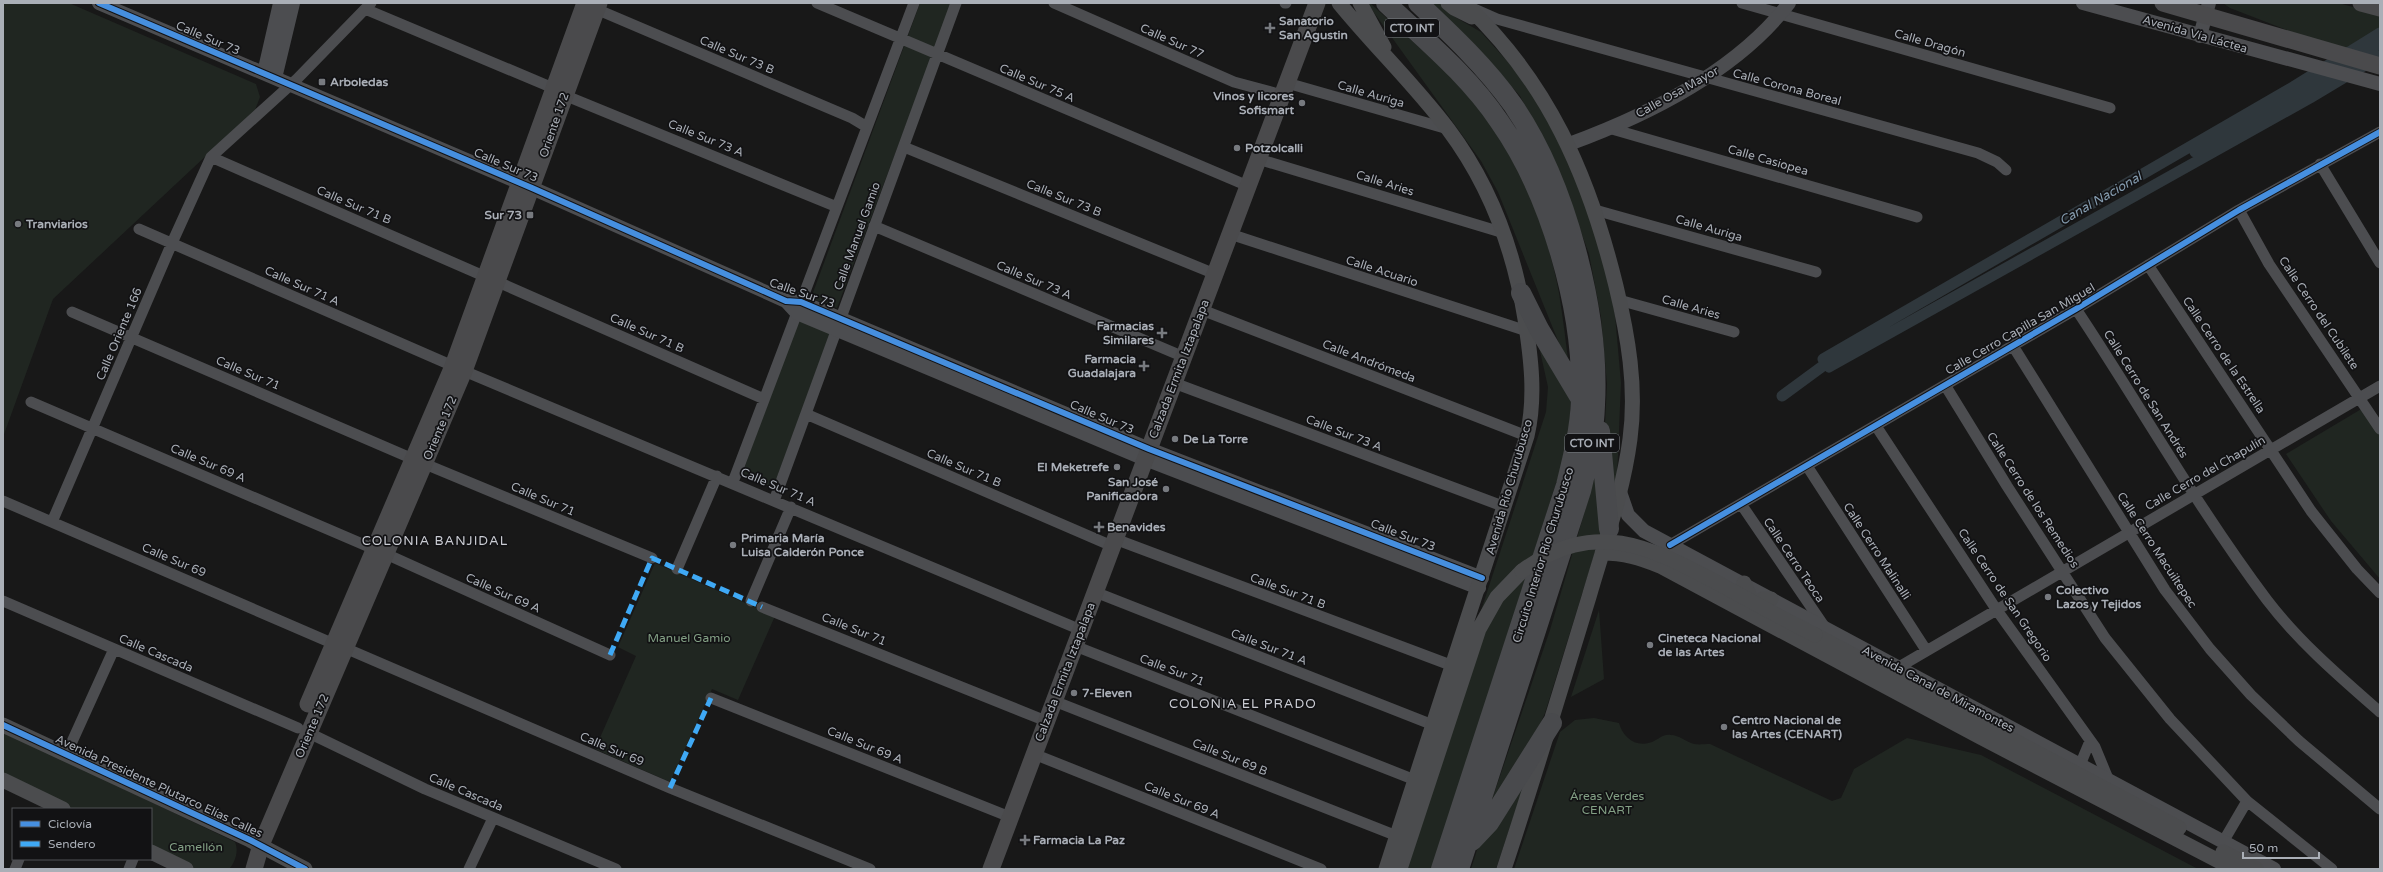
<svg xmlns="http://www.w3.org/2000/svg" width="2383" height="872" font-family="'Varela Round',sans-serif">
	<style>
		.green { fill: #202621 }
		.lines { fill: none; stroke-linecap: round; stroke-linejoin: round }
		.canal { stroke: #2f373c; stroke-width: 11 }
		.minor { stroke: #4c4d50; stroke-width: 11 }
		.tertiary { stroke: #4c4d50; stroke-width: 14 }
		.secondary { stroke: #4b4c4e; stroke-width: 15 }
		.primary { stroke: #4a4a4c; stroke-width: 17 }
		.motorway { stroke: #494a4d; stroke-width: 20 }
		.secondary-bridge { stroke: #4b4c4e; stroke-width: 15 }
		.quiet { stroke: #3fa9f5; stroke-width: 5; stroke-dasharray: 10 5; stroke-linecap: butt }
		.cycleway-casing { stroke: #121214; stroke-width: 8 }
		.cycleway { stroke: #468fdf; stroke-width: 6 }
		.poi-dot { fill: #777a7f; stroke: #121214; stroke-width: 1.5 }
		.labels { text-anchor: middle; stroke-width: 3.5; stroke-linejoin: round; paint-order: stroke }
		.shield { fill: #121214; stroke: #7c8086; stroke-width: 1 }
		.shield-label { font-size: 11px; font-weight: bold; fill: #aaafb7 }
		.poi-label { font-size: 12px; font-weight: bold; fill: #aaafb7; stroke: #121214; text-anchor: start }
		.street-label { font-size: 12px; fill: #aaafb7; stroke: #121214 }
		.park-label { font-size: 12px; fill: #83a085; stroke: #121214 }
		.water-label { font-size: 13px; font-style: italic; fill: #859caf; stroke: #121214 }
		.neighbourhood-label { font-size: 13px; letter-spacing: 1px; fill: #cbcdd4; stroke: #121214 }
	</style>
	<rect width="100%" height="100%" fill="#181818"/>
	<path class="green" d="M3 3H69L256 84 260 97 255 110 53 299 3 437Z
		M920 3H952L837 308 811 298Z
		M1367 3H1370C1408 38 1449 71 1481 111 1521 162 1547 229 1559 293 1563 318 1566 343 1569 368L1498 192 1481 161Z
		M1431 3H1440L1455 17 1481 32 1532 89 1572 164 1603 251 1615 315 1621 383 1617 478 1612 499 1605 424 1607 384 1601 317 1589 254 1558 169 1520 96 1475 45Z
		M2223 3H2339L2380 15V58L2297 34 2230 8Z
		M799 318 831 331 773 488 742 474Z
		M1538 342 1571 400 1569 430 1560 471 1432 869H1406L1472 638 1546 412 1548 387Z
		M2363 408 2380 434V579L2331 521 2286 454Z
		M1598 466 1602 530 1545 713 1532 743 1486 817 1550 630Z
		M655 563 775 616 738 700 712 689 670 782 595 749 636 656 618 647Z
		M1599 610 1604 679 1571 697Z
		M1594 718 1619 723C1623 738 1636 748 1652 742 1660 739 1662 734 1671 735 1679 735 1686 742 1694 744 1699 745 1705 744 1710 744L1832 801 1841 798 1854 769 1907 738 1981 755 2198 869H1514L1560 732 1575 720Z
		M3 731 235 842C239 851 235 863 229 869H192L151 849V809H70L3 776Z
		M1528 774 1496 869H1471L1477 850Z"/>
	<g class="lines">
		<path class="canal" d="M2380 33 2293 87 1823 359 1829 367 2310 98 2380 56
			M2195 152 2323 79 2380 43
			M1782 396 1831 360"/>
		<path class="minor" d="M817 3 1248 186
			M1054 3 1234 82 1282 95
			M1285 3H1286
			M1742 3 2110 108
			M1472 8 1497 19 1978 153 1997 162 2006 170
			M365 9 553 88
			M596 9 852 118 867 127
			M1287 83 1448 129
			M564 95 837 207
			M1612 129 1917 217
			M904 147 1215 274
			M211 157 486 277
			M1258 159 1504 233
			M2320 164 2380 263
			M1595 210 1816 272
			M2239 210 2269 264 2380 429
			M874 226 1184 357
			M139 229 453 366
			M1230 234 1527 331
			M2148 265 2311 511 2357 569 2380 593
			M498 282 764 399
			M1619 300 1734 332
			M2076 309C2140 405 2197 507 2267 600 2299 642 2340 677 2380 712
			M1202 310 1527 436
			M72 312 413 459
			M2013 346 2165 590 2210 649 2251 695 2299 741 2380 809
			M464 371 1081 630
			M1174 383 1505 507
			M1945 385 2007 486 2105 638 2170 719 2247 801 2332 869
			M31 402 374 549
			M806 414 1112 546
			M1876 426 1996 609 2095 747 2109 781
			M425 464 652 558
			M1807 466 1926 650
			M733 482 914 3
			M3 501 334 644
			M774 501 956 3
			M1741 504 1824 626
			M52 522 172 243 211 157 297 79 371 3
			M1115 539 1453 666
			M1670 545 2076 309 2239 210 2380 132
			M386 554 610 655
			M677 569 717 476
			M1095 592 1433 725
			M3 601 298 728
			M751 601 791 507
			M762 607 1046 721
			M1075 646 1415 780
			M345 648 670 788 870 869
			M1899 667 2380 386
			M711 698 1010 817
			M1054 701 1397 836
			M309 733 425 789 616 869
			M1034 754 1321 869
			M66 755 114 649
			M2080 765 2090 741
			M2223 842 2247 801
			M15 869 19 859
			M129 869 133 859
			M469 869 493 818"/>
		<path class="tertiary" d="M99 3 532 188 786 301 801 302 1149 449 1482 578
			M2083 3 2380 84
			M2200 36 2209 3
			M264 73 280 3
			M275 78 293 3
			M1569 144C1648 115 1737 71 1789 3
			M786 301 797 313 1145 459 1479 588
			M1620 492 1628 515 1644 531 2274 869"/>
		<path class="secondary" d="M1339 3C1374 46 1415 85 1448 129 1490 185 1514 250 1525 319 1531 358 1536 397 1527 436L1386 869
			M1360 3 1384 47
			M1448 3 1454 8 1472 17
			M1464 3C1548 81 1589 176 1616 286 1628 336 1637 387 1630 439 1623 493 1604 545 1589 597 1561 688 1534 779 1504 869
			M1602 553C1624 553 1640 558 1660 566L1980 737 2234 869
			M1738 606 1745 603 1749 595 1744 583
			M1754 615 1756 603 1763 599H1771
			M1815 635 2179 828
			M3 725 250 840 305 869
			M3 780 63 809
			M151 852 186 869
			M2223 852 2256 869
			M1400 869 1479 629 1497 597 1522 571"/>
		<path class="primary" d="M2163 3 2380 66
			M2361 3 2380 8
			M308 704 453 366 585 3
			M254 869 261 845 464 371 599 3
			M991 869 1317 3"/>
		<path class="motorway" d="M1386 3C1425 40 1469 76 1499 121 1550 193 1584 310 1581 399 1580 429 1573 457 1566 485L1441 869
			M1418 3C1452 35 1486 67 1513 105 1566 182 1600 312 1595 405 1594 435 1588 463 1581 491L1459 869
			M1521 293 1539 329 1579 396
			M1600 431 1609 529
			M1472 841 1489 823 1552 723"/>
		<path class="secondary-bridge" d="M1522 571C1595 518 1648 546 1718 583 1750 601 1782 618 1815 635"/>
		<path class="quiet" d="M610 655 652 558 762 607
			M670 788 711 698"/>
		<g class="cycleway-casing">
			<path id="cycleway" d="M99 3 532 188 786 301 801 302 1149 449 1482 578
				M1670 545 2076 309 2239 210 2380 132
				M3 725 250 840 305 869"/>
		</g>
		<use href="#cycleway" class="cycleway"/>
	</g>
	<g class="poi-dot">
		<path d="M1268 22h4v4h4v4h-4v4h-4v-4h-4v-4h4z"/>
		<rect x="318" y="78" width="8" height="8" rx="2"/>
		<circle cx="1302" cy="103" r="4"/>
		<circle cx="1237" cy="148" r="4"/>
		<rect x="526" y="211" width="8" height="8" rx="2"/>
		<circle cx="18" cy="224" r="4"/>
		<path d="M1160 327h4v4h4v4h-4v4h-4v-4h-4v-4h4z"/>
		<path d="M1142 360h4v4h4v4h-4v4h-4v-4h-4v-4h4z"/>
		<circle cx="1175" cy="439" r="4"/>
		<circle cx="1117" cy="467" r="4"/>
		<circle cx="1166" cy="489" r="4"/>
		<path d="M1097 521h4v4h4v4h-4v4h-4v-4h-4v-4h4z"/>
		<circle cx="733" cy="545" r="4"/>
		<circle cx="2048" cy="597" r="4"/>
		<circle cx="1650" cy="645" r="4"/>
		<circle cx="1074" cy="693" r="4"/>
		<circle cx="1724" cy="727" r="4"/>
		<path d="M1023 834h4v4h4v4h-4v4h-4v-4h-4v-4h4z"/>
	</g>
	<g class="labels">
		<g class="shield">
			<rect x="1385" y="19" width="54" height="18" rx="3"/>
			<rect x="1565" y="434" width="54" height="18" rx="3"/>
		</g>
		<g class="shield-label">
			<text x="1412" y="32">CTO INT</text>
			<text x="1592" y="447">CTO INT</text>
		</g>
		<g class="poi-label">
			<text x="1279" y="25">Sanatorio<tspan x="1279" dy="14">San Agustin</tspan></text>
			<text x="330" y="86">Arboledas</text>
			<text x="1294" y="100" text-anchor="end">Vinos y licores<tspan x="1294" dy="14">Sofismart</tspan></text>
			<text x="1245" y="152">Potzolcalli</text>
			<text x="522" y="219" text-anchor="end">Sur 73</text>
			<text x="26" y="228">Tranviarios</text>
			<text x="1154" y="330" text-anchor="end">Farmacias<tspan x="1154" dy="14">Similares</tspan></text>
			<text x="1136" y="363" text-anchor="end">Farmacia<tspan x="1136" dy="14">Guadalajara</tspan></text>
			<text x="1183" y="443">De La Torre</text>
			<text x="1109" y="471" text-anchor="end">El Meketrefe</text>
			<text x="1158" y="486" text-anchor="end">San José<tspan x="1158" dy="14">Panificadora</tspan></text>
			<text x="1107" y="531">Benavides</text>
			<text x="741" y="542">Primaria María<tspan x="741" dy="14">Luisa Calderón Ponce</tspan></text>
			<text x="2056" y="594">Colectivo<tspan x="2056" dy="14">Lazos y Tejidos</tspan></text>
			<text x="1658" y="642">Cineteca Nacional<tspan x="1658" dy="14">de las Artes</tspan></text>
			<text x="1082" y="697">7-Eleven</text>
			<text x="1732" y="724">Centro Nacional de<tspan x="1732" dy="14">las Artes (CENART)</tspan></text>
			<text x="1033" y="844">Farmacia La Paz</text>
		</g>
		<g class="street-label">
			<text transform="translate(2195 34) rotate(16)" y="4">Avenida Vía Láctea</text>
			<text transform="translate(208 38) rotate(23)" y="4">Calle Sur 73</text>
			<text transform="translate(1172 41) rotate(24)" y="4">Calle Sur 77</text>
			<text transform="translate(1930 43) rotate(16)" y="4">Calle Dragón</text>
			<text transform="translate(737 55) rotate(23)" y="4">Calle Sur 73 B</text>
			<text transform="translate(1037 83) rotate(23)" y="4">Calle Sur 75 A</text>
			<text transform="translate(1787 87) rotate(15)" y="4">Calle Corona Boreal</text>
			<text transform="translate(1677 92) rotate(-29)" y="4">Calle Osa Mayor</text>
			<text transform="translate(1371 94) rotate(16)" y="4">Calle Auriga</text>
			<text transform="translate(554 125) rotate(-71)" y="4">Oriente 172</text>
			<text transform="translate(706 138) rotate(22)" y="4">Calle Sur 73 A</text>
			<text transform="translate(1768 160) rotate(16)" y="4">Calle Casiopea</text>
			<text transform="translate(506 165) rotate(23)" y="4">Calle Sur 73</text>
			<text transform="translate(1385 183) rotate(17)" y="4">Calle Aries</text>
			<text transform="translate(1064 198) rotate(22)" y="4">Calle Sur 73 B</text>
			<text transform="translate(354 205) rotate(23)" y="4">Calle Sur 71 B</text>
			<text transform="translate(1709 228) rotate(16)" y="4">Calle Auriga</text>
			<text transform="translate(857 236) rotate(-70)" y="4">Calle Manuel Gamio</text>
			<text transform="translate(1382 271) rotate(18)" y="4">Calle Acuario</text>
			<text transform="translate(1034 280) rotate(23)" y="4">Calle Sur 73 A</text>
			<text transform="translate(302 286) rotate(24)" y="4">Calle Sur 71 A</text>
			<text transform="translate(802 293) rotate(19)" y="4">Calle Sur 73</text>
			<text transform="translate(1691 307) rotate(16)" y="4">Calle Aries</text>
			<text transform="translate(2319 313) rotate(56)" y="4">Calle Cerro del Cubilete</text>
			<text transform="translate(2020 329) rotate(-30)" y="4">Calle Cerro Capilla San Miguel</text>
			<text transform="translate(647 333) rotate(24)" y="4">Calle Sur 71 B</text>
			<text transform="translate(119 334) rotate(-67)" y="4">Calle Oriente 166</text>
			<text transform="translate(2224 355) rotate(56)" y="4">Calle Cerro de la Estrella</text>
			<text transform="translate(1369 361) rotate(21)" y="4">Calle Andrómeda</text>
			<text transform="translate(1179 369) rotate(-69)" y="4">Calzada Ermita Iztapalapa</text>
			<text transform="translate(248 373) rotate(23)" y="4">Calle Sur 71</text>
			<text transform="translate(2146 394) rotate(58)" y="4">Calle Cerro de San Andrés</text>
			<text transform="translate(1102 417) rotate(23)" y="4">Calle Sur 73</text>
			<text transform="translate(440 428) rotate(-67)" y="4">Oriente 172</text>
			<text transform="translate(1344 433) rotate(21)" y="4">Calle Sur 73 A</text>
			<text transform="translate(208 463) rotate(23)" y="4">Calle Sur 69 A</text>
			<text transform="translate(964 468) rotate(23)" y="4">Calle Sur 71 B</text>
			<text transform="translate(2205 473) rotate(-30)" y="4">Calle Cerro del Chapulín</text>
			<text transform="translate(778 487) rotate(23)" y="4">Calle Sur 71 A</text>
			<text transform="translate(1509 487) rotate(-74)" y="4">Avenida Río Churubusco</text>
			<text transform="translate(543 499) rotate(23)" y="4">Calle Sur 71</text>
			<text transform="translate(2033 500) rotate(57)" y="4">Calle Cerro de los Remedios</text>
			<text transform="translate(1403 535) rotate(21)" y="4">Calle Sur 73</text>
			<text transform="translate(2157 550) rotate(57)" y="4">Calle Cerro Macuiltepec</text>
			<text transform="translate(1877 551) rotate(57)" y="4">Calle Cerro Malinalli</text>
			<text transform="translate(1543 555) rotate(-73)" y="4">Circuito Interior Río Churubusco</text>
			<text transform="translate(174 560) rotate(23)" y="4">Calle Sur 69</text>
			<text transform="translate(1794 560) rotate(56)" y="4">Calle Cerro Teoca</text>
			<text transform="translate(1288 591) rotate(21)" y="4">Calle Sur 71 B</text>
			<text transform="translate(503 593) rotate(24)" y="4">Calle Sur 69 A</text>
			<text transform="translate(2005 595) rotate(56)" y="4">Calle Cerro de San Gregorio</text>
			<text transform="translate(854 629) rotate(22)" y="4">Calle Sur 71</text>
			<text transform="translate(1269 647) rotate(21)" y="4">Calle Sur 71 A</text>
			<text transform="translate(156 653) rotate(23)" y="4">Calle Cascada</text>
			<text transform="translate(1172 670) rotate(21)" y="4">Calle Sur 71</text>
			<text transform="translate(1065 672) rotate(-69)" y="4">Calzada Ermita Iztapalapa</text>
			<text transform="translate(1938 689) rotate(28)" y="4">Avenida Canal de Miramontes</text>
			<text transform="translate(312 726) rotate(-67)" y="4">Oriente 172</text>
			<text transform="translate(865 745) rotate(22)" y="4">Calle Sur 69 A</text>
			<text transform="translate(612 749) rotate(23)" y="4">Calle Sur 69</text>
			<text transform="translate(1230 757) rotate(22)" y="4">Calle Sur 69 B</text>
			<text transform="translate(159 786) rotate(25)" y="4">Avenida Presidente Plutarco Elías Calles</text>
			<text transform="translate(466 792) rotate(23)" y="4">Calle Cascada</text>
			<text transform="translate(1182 800) rotate(22)" y="4">Calle Sur 69 A</text>
		</g>
		<g class="park-label">
			<text x="689" y="642">Manuel Gamio</text>
			<text x="1607" y="800">Áreas Verdes<tspan x="1607" dy="14">CENART</tspan></text>
			<text x="196" y="851">Camellón</text>
		</g>
		<g class="water-label">
			<text transform="translate(2100 198) rotate(-30)" y="5">Canal Nacional</text>
		</g>
		<g class="neighbourhood-label">
			<text x="435" y="545">COLONIA BANJIDAL</text>
			<text x="1243" y="708">COLONIA EL PRADO</text>
		</g>
	</g>
	<rect width="2383" height="872" fill="none" stroke="#aaafb7" stroke-width="8"/>
	<rect x="12" y="808" width="140" height="52" fill="#121214" stroke="#4f5155"/>
	<rect x="20" y="821" width="20" height="6" fill="#468fdf" stroke="#4f5155"/>
	<text x="48" y="828" font-size="12" fill="#aaafb7">Ciclovía</text>
	<rect x="20" y="841" width="20" height="6" fill="#3fa9f5" stroke="#4f5155"/>
	<text x="48" y="848" font-size="12" fill="#aaafb7">Sendero</text>
	<path d="M2243 852v6h76v-6" fill="none" stroke="#aaafb7" stroke-width="2"/>
	<text x="2249" y="852" font-size="12" fill="#aaafb7" stroke="#121214" stroke-width="3" paint-order="stroke">50 m</text>
</svg>
